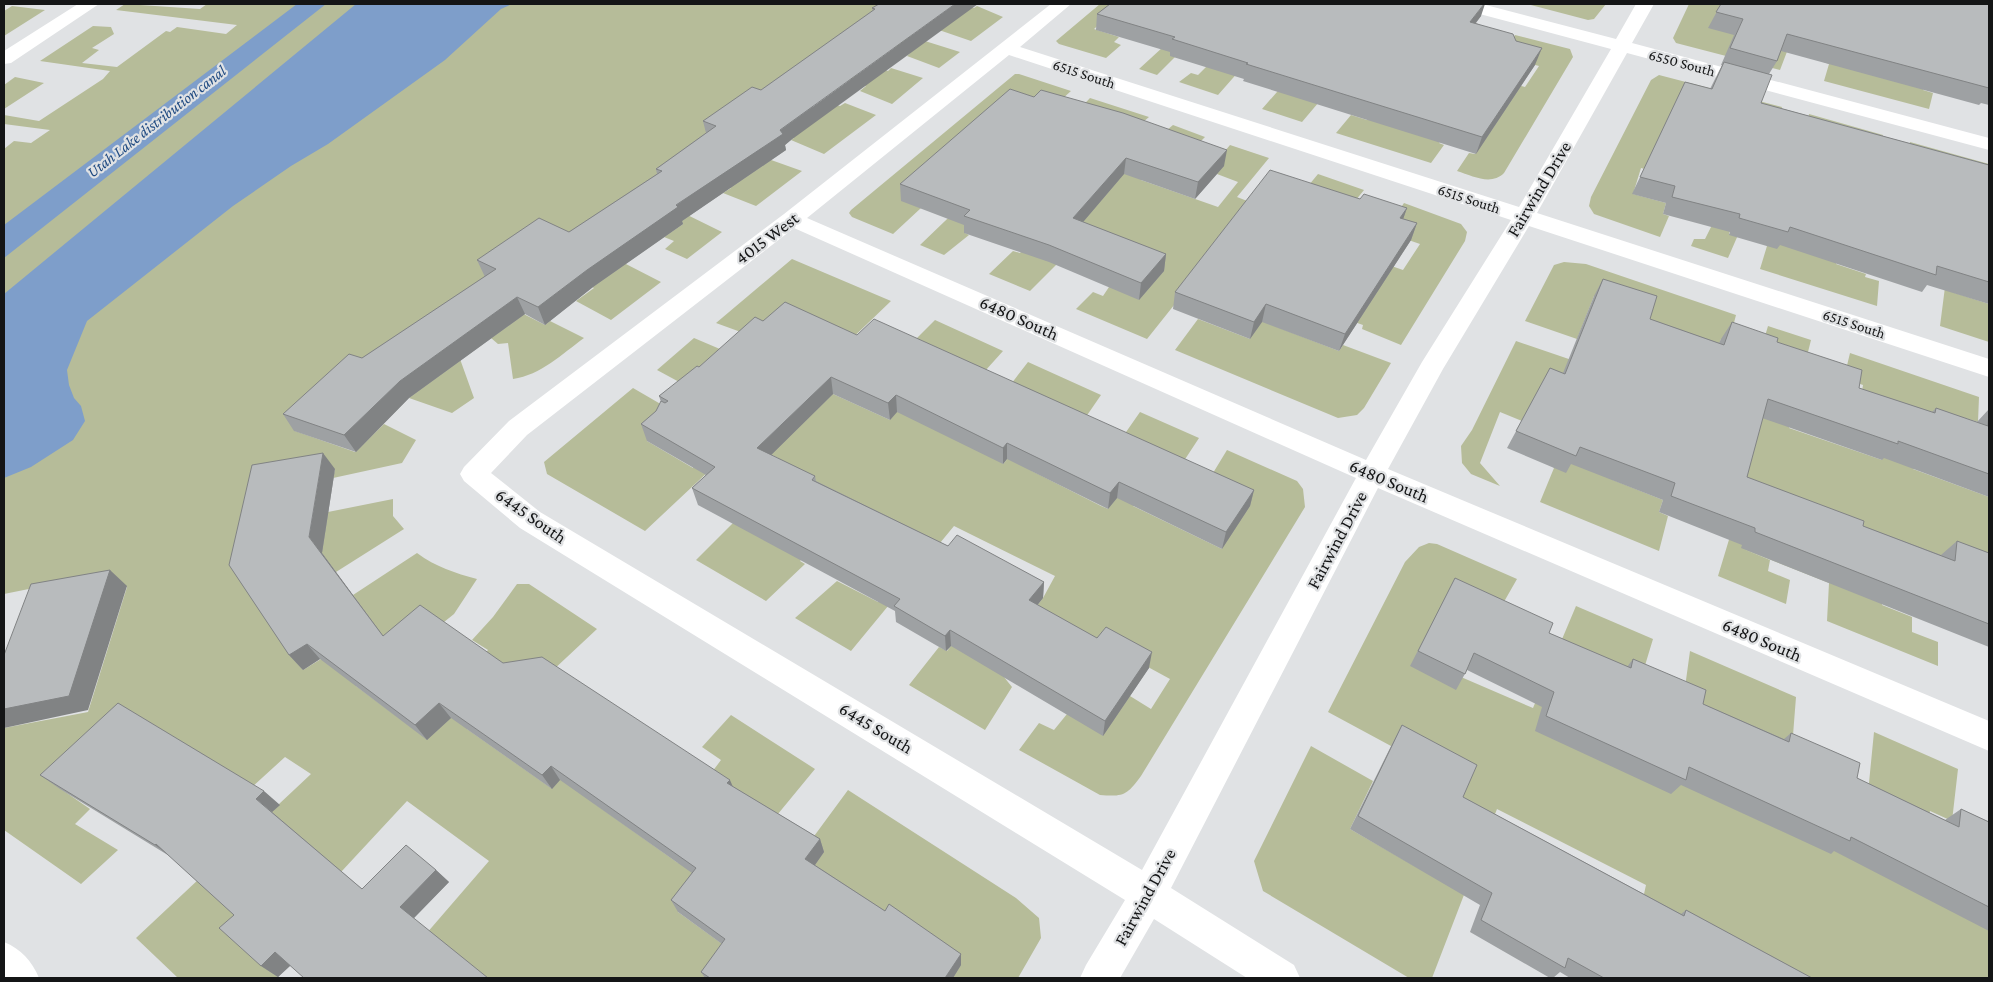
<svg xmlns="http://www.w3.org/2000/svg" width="1993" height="982" font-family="'Crimson Pro',serif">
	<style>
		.green { fill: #b6bc99 }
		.water { fill: #7e9eca }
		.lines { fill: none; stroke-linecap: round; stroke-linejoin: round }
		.minor { fill: #fff; fill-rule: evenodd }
		.wall { fill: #9ea1a3 }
		.shaded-wall { fill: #818384 }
		.building { fill: #b8bbbd; stroke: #818384 }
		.labels { text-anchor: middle; stroke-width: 4.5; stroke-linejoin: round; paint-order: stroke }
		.far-street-label { font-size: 15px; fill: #141516; stroke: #e0e2e4 }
		.far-water-label { font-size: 16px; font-style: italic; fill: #1e4981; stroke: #e0e2e4 }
		.street-label { font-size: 18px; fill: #141516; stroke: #e0e2e4 }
	</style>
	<rect width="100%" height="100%" fill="#e0e2e4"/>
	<path class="green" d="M125 4 200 9 207 4H901L874 25 960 52 939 68 907 56 911 52 862 37 826 64 865 77 878 67 888 71 891 68 923 78 892 104 860 91 866 86 816 69 775 99 813 113 828 102 840 106 845 103 876 115 824 154 791 140 794 138 782 134 800 120 755 103 707 137 802 171 756 206 723 193 731 188 721 184 744 166 707 152 661 185 674 191 661 202 722 232 687 259 665 249 674 241 664 237 683 224 643 204 585 243 661 282 611 320 576 301 594 288 564 273 589 255 545 235 485 277 526 297 512 308 545 325 550 321 584 338C562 354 541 375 513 379L508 343 498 344 491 338 509 325 475 306 406 352 441 373 460 359 474 398 452 413 409 398 418 390 359 372 295 431 355 452 384 424 416 440 402 463 333 478 335 469 265 482 249 557 323 543 328 512 393 499V516L404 529 336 572 331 566 261 606 303 670 375 626 353 595 417 553C436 567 455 573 477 579L454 614 439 626 431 621 356 686 427 739 486 685 469 673 488 650 472 640 493 617 517 584H529L597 629 551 672 521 677 467 729 551 788 610 726 647 746 595 804 678 863 736 794 709 776 721 760 702 747 731 715 815 769 773 820 758 812 678 912 732 951 711 978H487L437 938 400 978H388L489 861 407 801 341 872 294 832 222 899 251 926 238 939 278 977 277 978H178L136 938 311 774 285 757 251 788 240 790 137 719 61 789 90 809 75 824 118 850 81 884 4 830V728L88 712 127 587 95 591 98 575 4 594V149L14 141 31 143 50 130 4 124V115L39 121 103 79 110 71 40 61 93 26 111 27 114 34 92 48 99 50 82 63 117 67 166 31 170 32 177 27 226 34 237 25 116 10Z
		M960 4 974 8 977 6 1003 17 971 41 939 30Z
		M1100 4H1402L1454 67 1525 87 1539 66 1517 60 1507 48 1515 35 1570 49 1573 57 1504 173C1491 186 1473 176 1457 171L1469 153 1475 154 1495 125 1446 133 1439 143 1444 145 1431 163 1336 133 1351 115 1367 120 1373 112 1341 76 1302 122 1262 109 1291 76 1247 62 1218 95 1179 82 1191 73 1198 75 1211 62 1175 57 1157 75 1139 69 1163 47 1115 10 1094 29 1119 37 1114 42 1121 45 1106 58 1059 44 1056 41Z
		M1527 4H1606L1594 19 1588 20Z
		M1689 4H1885L1925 85 1923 90 1933 93 1929 109 1824 81 1829 64 1788 49 1780 70 1676 43 1673 38Z
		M12 6 45 10 4 36V11Z
		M1015 74H1019L1071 91 1050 110 1072 117 1090 98 1149 117 1130 133 1154 141 1173 125 1205 137 1188 154 1141 180 1218 207 1238 182 1217 174 1215 163 1230 145 1269 158 1237 197 1255 204 1304 191 1318 174 1364 190 1330 232 1334 246 1403 270 1420 244 1394 235 1391 222 1404 203 1461 224 1467 232 1465 241 1401 345 1362 329 1363 325 1346 319 1272 325 1339 351 1343 345 1391 363 1364 408 1357 415 1338 418 1175 350 1198 319 1250 339 1202 270 1147 339 1076 309 1093 292 1103 296 1109 287 1075 246 1030 291 989 274 1013 251 1020 253 1039 232 1066 241 1091 212 965 233 969 235 944 255 920 245 995 173 902 200 921 208 893 234 852 217 849 213 851 210Z
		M1659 75 1782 107 1776 126 1807 135 1809 114 1883 135 1879 155 1908 154 1910 142 1989 164V193L1955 293 1989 304V342L1940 326 1949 256 1846 227 1836 264 1866 274 1865 277 1879 281 1877 306 1760 269 1767 246 1742 198 1729 234 1738 235 1728 258 1691 246 1694 239H1705L1712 225 1715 187 1641 168 1633 194 1666 203 1663 214 1669 216 1660 237 1594 214 1589 206 1591 197 1651 80Z
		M15 77 44 83 4 109V85Z
		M792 259 891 301 841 349 833 394 890 420 906 349 935 320 1003 351 976 381 1003 464 1036 426 1008 388 1028 362 1101 395 1079 427 1032 471 1101 506 1108 509 1117 445 1140 412 1199 438 1176 473 1133 506 1222 549 1213 473 1227 450 1297 481 1303 489 1305 507 1141 776C1127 795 1124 797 1100 795L1019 750 1039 723 1054 730 1067 714 1130 696 1151 709 1170 679 1104 643 1044 625 1004 677 1012 687 985 730 909 685 939 647 947 651 965 629 1002 651 1043 598 1055 576 954 526 851 651 795 618 837 581 878 602 922 549 845 511 800 561 805 564 766 601 696 560 733 523 778 458 742 440 645 531 547 474 544 462 633 388 664 406 647 441 693 468 694 390 657 370 694 338 734 355 749 335 716 323Z
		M1564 262 1586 264 1736 315 1729 342 1721 339 1712 362 1760 353 1768 326 1811 340 1789 428 1882 460 1859 410 1863 385 1844 378 1850 353 1979 397 1978 422 1962 417 1958 438 1913 469 1989 497V576L1888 558 1882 605 1912 617V632L1938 642V666L1827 621 1829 583 1741 548 1770 560 1768 571 1790 580 1786 604 1718 576 1731 533 1739 476 1613 480 1663 500 1659 512 1668 516 1659 551 1540 502 1554 468 1522 421 1500 412 1480 463 1500 486 1471 474 1462 463 1461 446 1472 430 1516 341 1604 371 1594 296 1577 339 1525 321 1554 265Z
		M1429 543 1437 544 1517 579 1461 677 1533 708 1576 606 1653 639 1640 682 1683 702 1690 651 1796 697 1792 748 1711 798 1831 853 1868 793 1874 732 1958 769 1952 821 1930 811 1923 833 1989 931V978H1773L1640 912 1646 885 1497 809 1432 978H1409L1263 891 1254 861 1311 746 1373 781 1350 829 1425 872 1457 888 1391 746 1328 712 1405 562 1419 547Z
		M848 790 1016 898 1039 918 1041 938 1018 978H783L810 872 809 843Z"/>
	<path class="water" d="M297 4H326L4 258V225Z
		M356 4H512L501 9 445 60 328 144 291 166 233 206 87 321 67 370 69 385 74 398 81 406 85 421 73 440 31 467 4 478V294Z"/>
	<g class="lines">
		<path class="minor" d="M78 4H99L11 63 4 64V51Z
			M1051 4H1071L1020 47 1519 207 1611 49 1457 8 1454 4H1482L1616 39 1636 4H1654L1632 43 1989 138V150L1627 53 1537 213 1989 359V377L1529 226 1443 369 1388 469 1989 721V751L1378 488 1171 888 1294 965 1300 978H1247L1154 919 1120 978H1080L1086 965 1125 900 520 528 464 481 460 474 464 467 509 421 784 214ZM1009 55 1511 220 1422 362 1366 460 807 218ZM794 228 1356 478 1142 870 540 512 491 473 527 435Z
			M4 942C21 949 32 961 39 978H4Z"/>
	</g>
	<path class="wall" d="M879 4 791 140 785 145 786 150 682 221 683 224 593 287 545 325 525 314 409 398 356 452 294 431 283 414 362 358 485 277 477 260 569 232 657 174 656 169 706 133 703 121 761 90 873 11 872 8Z
		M1721 4H1989V105L1981 103 1979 105 1781 51 1777 61 1769 74 1761 103 1989 165V304L1927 285 1922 292 1780 245 1777 249 1729 235 1730 232 1663 214 1666 203 1632 194 1685 82 1710 89 1722 65H1721L1734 35 1708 28Z
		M1097 14 1481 16 1476 23 1516 41 1535 65 1476 154 1243 81 1244 79 1170 56V52L1096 30Z
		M1034 97 1224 166 1195 199 1124 174 1083 222 1166 254 1164 271 1139 300 1049 262 964 233V225L901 201 900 184Z
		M1360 199 1407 208 1403 219 1417 223 1411 240 1339 351 1262 322 1250 339 1173 309 1175 292Z
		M1603 279 1650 319 1719 343 1721 339 1732 322 1777 342 1859 388 1932 412 1936 408 1977 422 1989 409V497L1884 458 1882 460 1762 418 1747 477 1863 526 1941 555 1957 541 1989 553V647L1741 548 1742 545 1659 512 1663 500 1571 464 1566 473 1507 448 1550 368 1563 373 1594 296Z
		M763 321 857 335 1254 490 1250 506 1222 549 1117 498 1108 509 1007 459 1003 464 897 412 890 420 833 394 771 455 815 476 816 481 948 546 1044 582 1043 598 1037 605 1149 668 1103 736 951 646 946 651 896 622 895 611 698 505 692 488 706 475 647 441 641 424 656 411 661 402 659 396Z
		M335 469 322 553 383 636 503 663 732 786 820 839 824 852 815 865 885 911 961 954V965L953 978H705L701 972 722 944 678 912 671 900 692 873 560 780 552 789 451 718 427 740 320 659 303 670 289 655Z
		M1455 578 1549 633 1627 667 1633 659 1703 704 1784 739 1791 733 1857 778 1945 820 1961 809 1989 822V931L1834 851 1831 854 1681 785 1671 794 1535 731 1542 707 1467 670 1456 690 1410 666Z
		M1402 725 1463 797 1681 914 1686 910 1812 978H1570L1560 972 1553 978H1550L1470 932 1480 905 1350 829 1394 740Z
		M40 775 280 805 272 812 362 889 436 870 449 882 414 918 290 966 278 977 261 966 234 915 171 857 60 789Z"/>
	<path class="shaded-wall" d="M955 4H978L791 140 785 145 786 150 682 221 683 224 593 287 545 325 538 307 587 270Z
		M1484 4H1485L1481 16 1464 38 1470 22Z
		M1542 48 1535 65 1476 154 1482 137Z
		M1227 150 1224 166 1195 199 1198 182Z
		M1126 158 1124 174 1072 235 1073 218Z
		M1407 208 1401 225 1400 218Z
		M1417 223 1411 240 1339 351 1345 334Z
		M1166 254 1164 271 1139 300 1141 283Z
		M517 297 525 314 409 398 356 452 344 435 400 381Z
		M1266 304 1262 322 1250 339 1254 322Z
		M831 377 833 394 761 465 757 448Z
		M896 395 897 412 890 420 888 403Z
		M1007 443V459L1003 464V448Z
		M323 453 335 469 322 553 395 652 309 537Z
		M1119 482 1117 498 1108 509 1110 493Z
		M1254 490 1250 506 1222 549 1226 532Z
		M110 570 127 586 88 710 4 728V709Z
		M1044 582 1043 598 1029 616V600Z
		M950 630 951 646 946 651 945 636Z
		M307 644 320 659 303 670 289 655Z
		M1152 652 1149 668 1103 736 1105 721Z
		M439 703 451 718 427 740 415 725Z
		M551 766 560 780 552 789 542 775Z
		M730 780 736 794 727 783Z
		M264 791 280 805 272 812 256 799Z
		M820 839 824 852 810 872 805 859Z
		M156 844 173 858 155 845Z
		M436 870 449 882 413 919 400 907Z
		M275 952 292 964 278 977 261 966Z
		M961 954V965L953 978H945Z"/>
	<path class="building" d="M879 4H955L780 130 783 134 676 205 678 207 587 270 538 307 517 297 400 381 344 435 283 414 349 354 362 358 496 269 477 260 539 218 569 232 662 171 656 169 716 126 703 121 752 87 761 90 875 9 872 8Z
		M1110 4H1484L1470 22 1513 34 1516 41 1542 48 1482 137 1246 64 1248 63 1172 39 1175 37 1097 14Z
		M1721 4H1989V88L1787 34 1777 61 1730 48 1743 19 1716 12Z
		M1724 62 1772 75 1761 103 1989 165V282L1937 266 1936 275 1790 227 1788 232 1739 218 1740 214 1672 197 1675 186 1640 177 1685 82 1712 89Z
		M1010 89 1034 97 1041 90 1123 113 1227 150 1198 182 1126 158 1073 218 1166 254 1141 283 1049 245 964 216 970 210 900 184Z
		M1270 170 1360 199 1364 194 1407 208 1400 218 1417 223 1345 334 1266 304 1254 322 1175 292Z
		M1603 279 1657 296 1650 319 1724 345 1732 322 1778 338 1777 342 1862 370 1859 388 1935 413 1936 408 1988 426 1989 411V474L1898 441V444L1768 399 1747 477 1864 521 1863 526 1955 561 1957 541 1989 553V624L1755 532V528L1671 496 1675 483 1580 447 1576 456 1516 431 1550 368 1565 374Z
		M785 302 857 335 874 319 1254 490 1226 532 1119 482 1110 493 1007 443 1003 448 896 395 888 403 831 377 757 448 815 476 812 480 948 546 957 535 1044 582 1029 600 1097 638 1106 627 1152 652 1105 721 950 630 945 636 894 606 900 599 692 488 715 467 641 424 656 411 661 401 665 403 668 401 659 396 697 366 699 367 755 317 763 321Z
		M323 453 309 537 383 636 420 605 503 663 542 657 730 780 727 783 820 839 805 859 885 911 889 904 961 954 945 978H710L701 972 725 939 671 900 696 868 551 766 542 775 439 703 415 725 307 644 289 655 229 565 252 465Z
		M110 570 69 696 4 709V655L31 584Z
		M1455 578 1553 623 1549 633 1631 668 1633 659 1706 690 1703 704 1789 742 1791 733 1860 763 1857 778 1959 827 1961 809 1989 822V907L1851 837 1850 841 1689 767 1686 780 1546 716 1554 692 1474 653 1465 674 1418 651Z
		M118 703 264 791 256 799 362 889 406 845 436 870 400 907 488 978H304L275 952 261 966 219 928 234 915 156 844 155 845 40 775Z
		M1402 725 1477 765 1463 797 1684 916 1686 910 1812 978H1604L1568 958 1565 968 1481 920 1492 893 1358 816Z"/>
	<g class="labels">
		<g class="far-street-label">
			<text transform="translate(1682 63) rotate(15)" y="5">6550 South</text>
			<text transform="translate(1084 74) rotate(18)" y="5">6515 South</text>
			<text transform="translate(1469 199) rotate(18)" y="5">6515 South</text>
			<text transform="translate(1854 324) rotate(18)" y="5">6515 South</text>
		</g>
		<g class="far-water-label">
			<text transform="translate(156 121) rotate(-38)" y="6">Utah Lake distribution canal</text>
		</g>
		<g class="street-label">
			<text transform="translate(1539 189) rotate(-59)" y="6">Fairwind Drive</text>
			<text transform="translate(767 238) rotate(-37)" y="6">4015 West</text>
			<text transform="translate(1019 318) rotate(24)" y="6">6480 South</text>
			<text transform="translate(1389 481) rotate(23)" y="6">6480 South</text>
			<text transform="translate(531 516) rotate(35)" y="6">6445 South</text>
			<text transform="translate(1337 540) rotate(-62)" y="6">Fairwind Drive</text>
			<text transform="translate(1762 640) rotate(23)" y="6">6480 South</text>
			<text transform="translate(876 728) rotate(31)" y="6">6445 South</text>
			<text transform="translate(1145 897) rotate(-61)" y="6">Fairwind Drive</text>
		</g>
	</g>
	<rect width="1993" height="982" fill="none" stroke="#141516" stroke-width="10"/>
</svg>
